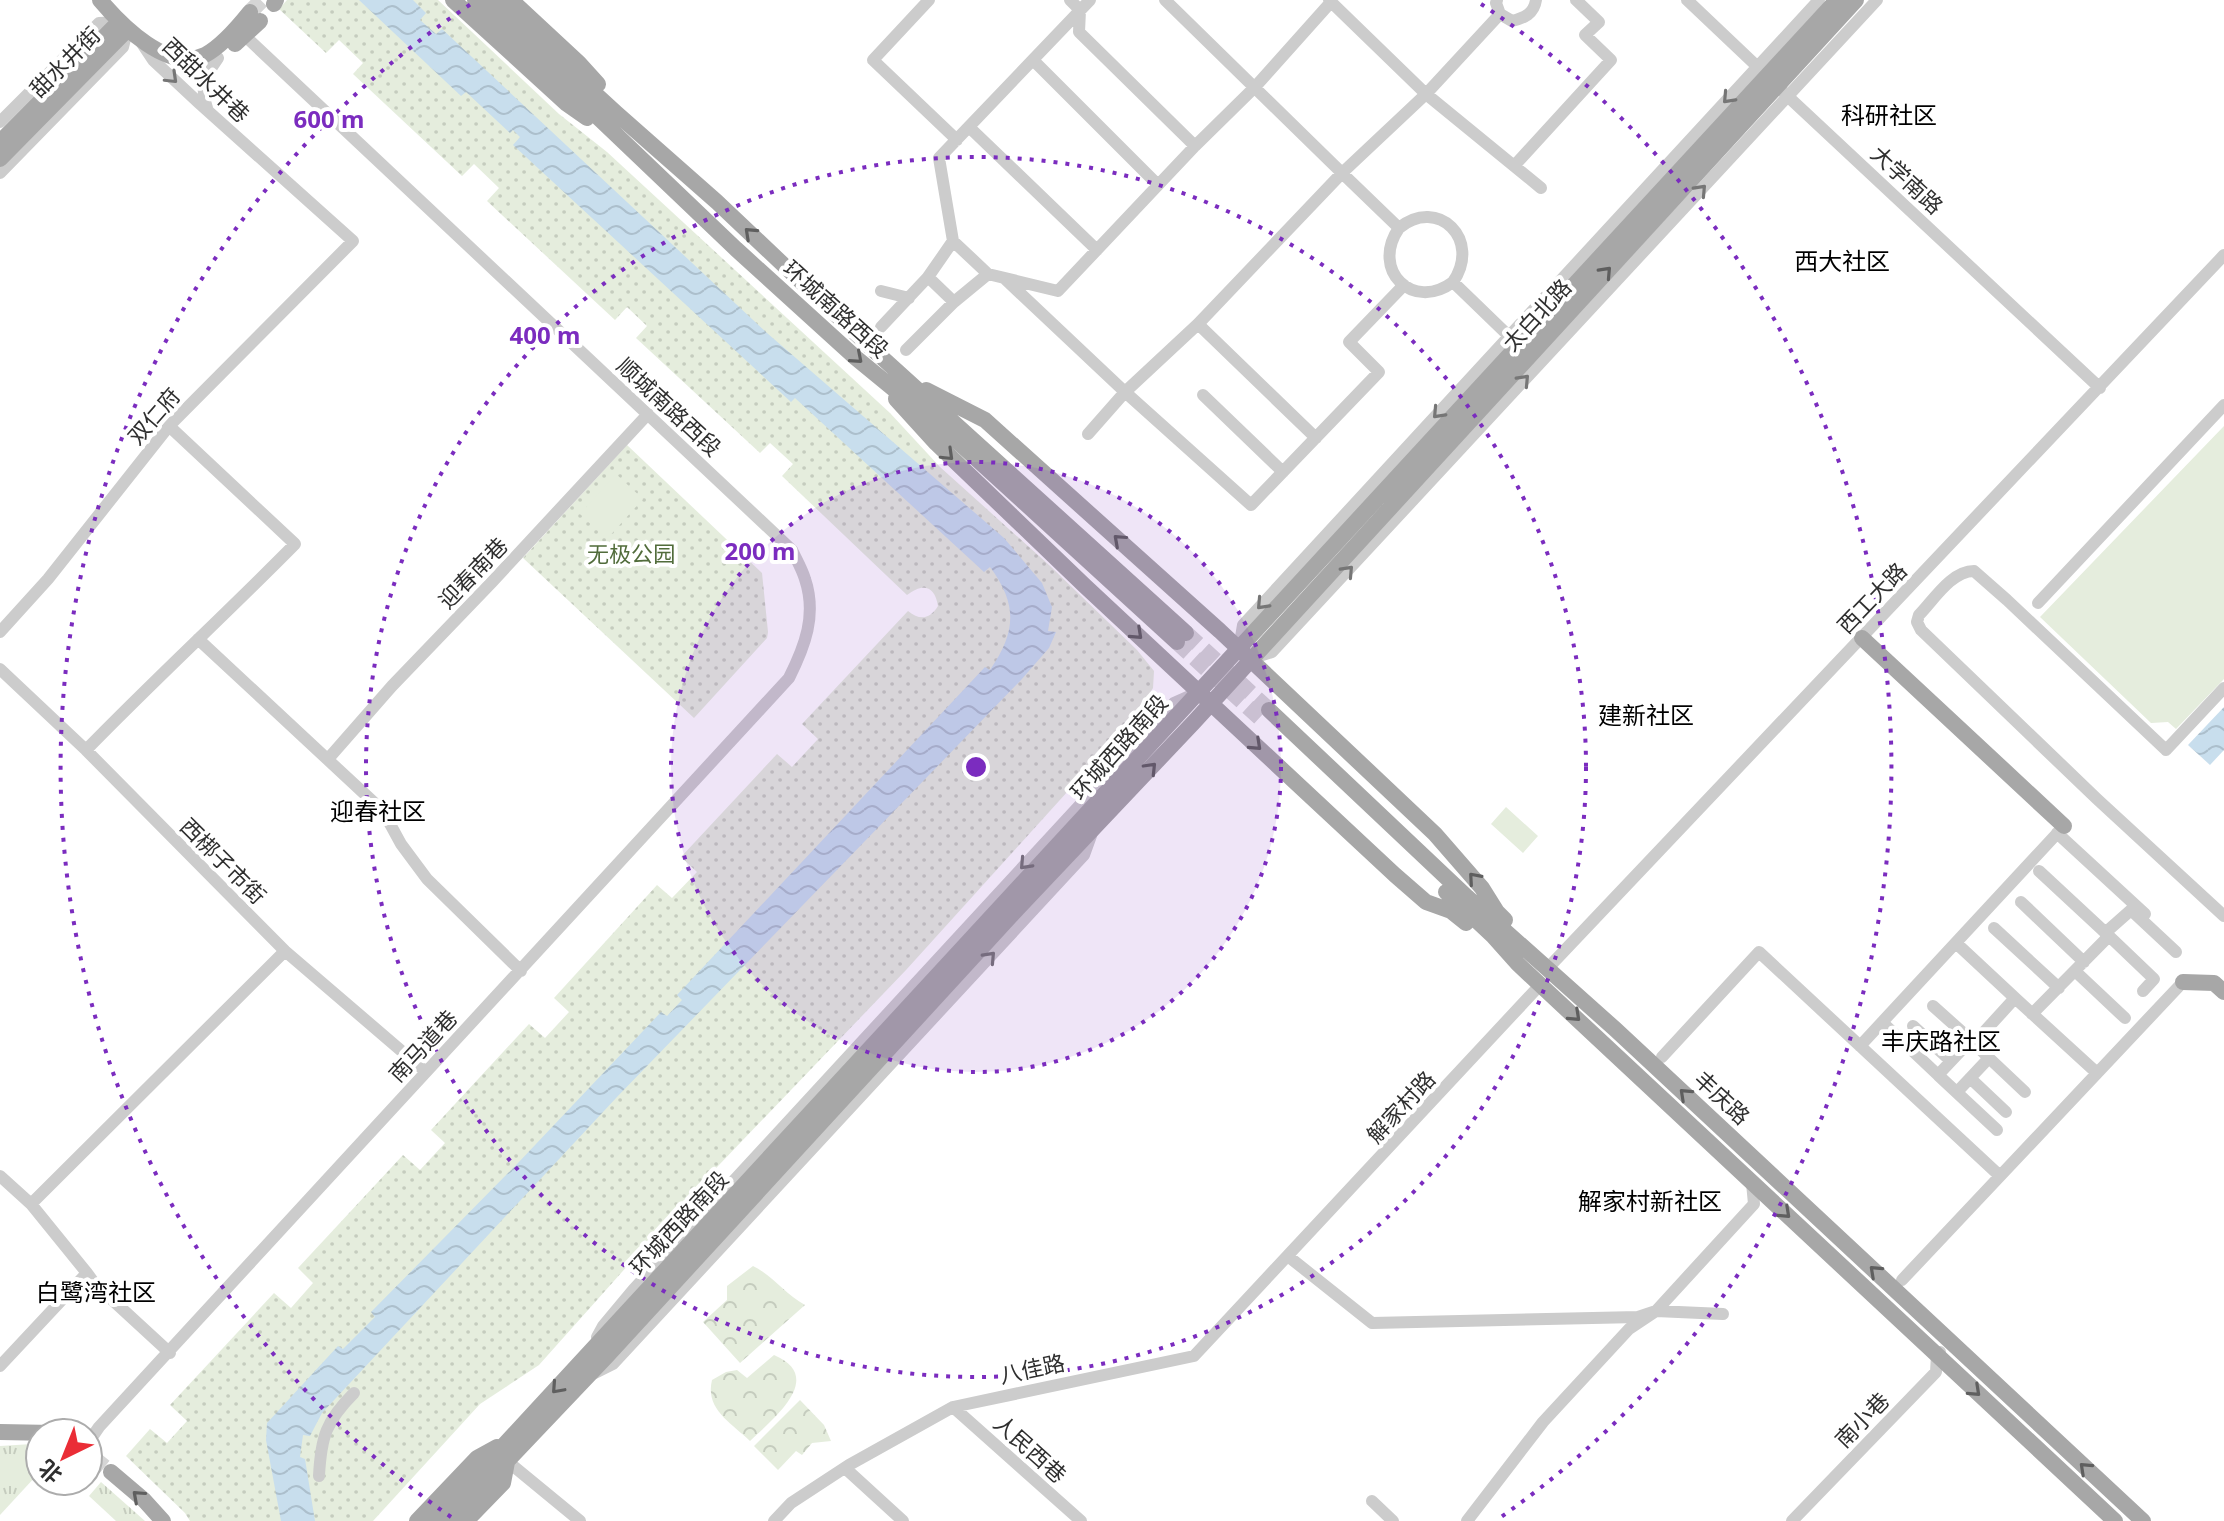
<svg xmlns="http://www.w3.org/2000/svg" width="2224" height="1521" font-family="'Noto Sans','Noto Sans SC',sans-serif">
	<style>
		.grass { fill: url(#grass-tufts) }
		.forest { fill: url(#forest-crowns) }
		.park { fill: url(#park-dots) }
		.pitch { fill: #e5eddd }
		.water { fill: url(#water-waves) }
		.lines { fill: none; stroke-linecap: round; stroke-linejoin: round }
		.major-tunnel { stroke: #d5d5d5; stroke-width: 16; stroke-dasharray: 16 8; stroke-linecap: butt }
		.minor { stroke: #ccc; stroke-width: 12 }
		.major { stroke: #a7a7a7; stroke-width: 16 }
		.oneway { stroke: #767676 }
		.oneway2 { stroke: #5f5f5f }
		.ring { fill: none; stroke: #7b2cbf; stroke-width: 4; stroke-dasharray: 4 8 }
		.labels { text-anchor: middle; stroke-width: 8; stroke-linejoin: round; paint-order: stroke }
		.street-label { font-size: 22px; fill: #2f2f2f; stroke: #fff }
		.park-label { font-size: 22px; fill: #516c3b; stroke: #fff }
		.neighbourhood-label { font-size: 24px; fill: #000; stroke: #fff }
		.centre { fill: #7b2cbf; stroke: #fff; stroke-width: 4 }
		.ring-label { font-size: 24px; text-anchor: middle; font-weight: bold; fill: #7b2cbf; stroke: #fff; stroke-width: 8; stroke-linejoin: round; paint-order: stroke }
	</style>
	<defs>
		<pattern id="grass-tufts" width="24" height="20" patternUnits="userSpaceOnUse" patternTransform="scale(2)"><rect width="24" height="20" fill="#e5eddd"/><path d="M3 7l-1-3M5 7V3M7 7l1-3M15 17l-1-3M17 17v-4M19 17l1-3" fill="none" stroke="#c5ccbe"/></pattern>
		<pattern id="forest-crowns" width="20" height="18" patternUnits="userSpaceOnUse" patternTransform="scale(2)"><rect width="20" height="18" fill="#e5eddd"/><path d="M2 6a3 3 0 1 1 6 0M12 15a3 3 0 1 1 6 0" fill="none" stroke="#c5ccbe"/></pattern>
		<pattern id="park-dots" width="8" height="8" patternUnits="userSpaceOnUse" patternTransform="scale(2)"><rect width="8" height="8" fill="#e5eddd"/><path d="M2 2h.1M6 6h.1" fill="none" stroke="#c5ccbe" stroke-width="1.8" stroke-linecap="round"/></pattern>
		<pattern id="water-waves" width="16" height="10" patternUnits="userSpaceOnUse" patternTransform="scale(2)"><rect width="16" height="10" fill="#c8deed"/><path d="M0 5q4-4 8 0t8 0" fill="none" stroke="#acbfcc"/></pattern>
	</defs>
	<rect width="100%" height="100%" fill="#fff"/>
	<path class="grass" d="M32 1444 40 1447V1479L36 1476 0 1515V1446Z
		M101 1482 145 1521H116L89 1496Z"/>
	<path class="forest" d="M753 1266C773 1276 785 1294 805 1305L740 1363 703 1322 727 1300V1286Z
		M774 1355C826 1377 774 1418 750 1441 730 1422 705 1409 712 1380L726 1372 737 1370 747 1378Z
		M800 1400 824 1425 831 1441 812 1443 802 1455 796 1451 778 1470 754 1446Z"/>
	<path class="park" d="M287 0H438L559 114 607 152 890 413 940 467 1049 565 1137 650 1154 671 1153 688 1135 717 906 970 696 1189 539 1365 480 1404 373 1521H190L185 1513 126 1456 150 1429 167 1443 187 1421 170 1405 274 1293 291 1308 313 1283 298 1268 403 1155 420 1170 445 1143 431 1130 529 1024 545 1038 569 1012 554 998 657 885 672 898 697 872 681 857 777 754 792 767 818 739 802 724 908 611C920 621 930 619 938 606 935 585 922 583 907 595L782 476 793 464 770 443 760 453 636 338 647 326 627 307 615 320 487 201 499 188 474 164 462 176 353 74 363 63 339 40 326 53 279 9Z
		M627 445 762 573 768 632 767 638 694 718 523 558Z"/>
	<path class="pitch" d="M2224 426V679L2176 729 2168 722 2151 723 2040 617Z
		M616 474 643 499 607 539 580 514Z
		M1506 807 1538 836 1523 853 1491 824Z"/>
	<path class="water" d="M359 0H413L426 13 420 20 436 34 442 29 767 333 1004 538 1042 583 1052 607 1048 631 1056 632 1049 648 1021 680 617 1097 322 1413 310 1436 303 1435 300 1457 305 1459 315 1521H281L266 1440 267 1423 338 1346 343 1349 375 1317 371 1312 518 1163 661 1012 667 1016 682 1000 677 995 985 667 990 670C1016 632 1018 605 990 567L984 572 795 398 791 402 513 145 520 137 513 130 510 133 466 92 461 96Z
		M2224 707V750L2210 765 2188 745Z"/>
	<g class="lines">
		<path class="major-tunnel" d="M250 12 262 0
			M1186 633 1269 710
			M1177 642 1260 718
			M92 1457 111 1472"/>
		<path class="minor" d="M929 0 873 60 957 140
			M1070 0 1080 10 1079 32 1195 146
			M1329 0 1426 94 1342 173 1399 228C1370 270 1413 312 1453 282L1513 340
			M1497 0 1496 3 1500 14 1512 21C1524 18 1534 14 1536 0
			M1687 0 1763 72
			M1500 14 1426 94 1541 188
			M1033 60 1158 185
			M1782 91 2100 388
			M207 108C200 85 204 78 218 58
			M0 122 99 23 119 22
			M969 127 1097 250
			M1514 166 1611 60 1585 35 1599 22 1576 0
			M0 173 123 47 127 31
			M1399 228C1438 196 1482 240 1453 282
			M953 241 939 158 1090 0
			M988 274 1058 291 1195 146 1255 87 1331 2
			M1005 279 1125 392 1198 324 1342 173 1165 0
			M881 291 909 298
			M1198 324 1316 438
			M881 327 928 277
			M906 350 954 302 928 277 953 241 988 274 954 302
			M1203 395 1283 472
			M1088 434 1125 392 1251 505 1379 372 1349 342 1404 285
			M2038 603 2224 405
			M0 632 48 579 169 426 353 241 199 103 153 60 141 42
			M198 639 383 811 401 844 427 879 521 971
			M1239 649 1243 625 1819 0
			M1253 658 1272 652 1877 0
			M0 669 86 750 285 951 426 1072
			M2224 688 2166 750 2007 600 1974 571C1951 571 1933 601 1919 615L1917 622 1921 630 2097 799 2224 916
			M86 750C154 680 226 614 295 544L169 426
			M328 759 392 686 492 582 648 414
			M2057 833 2145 914
			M2021 902 2084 962
			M1994 928 2059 988
			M2105 933 2131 910 2176 952
			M2109 936 2154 979 2143 991
			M1956 943 2015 998 1974 1043
			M1548 968 2224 255
			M2075 971 2125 1018
			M2015 998 2097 1073
			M1933 1006 1971 1040
			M2032 1014 2109 936 2039 871
			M1882 1022 1938 1075
			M1913 1026 1951 1061
			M1860 1046 2064 826
			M1662 1057 1759 952 2000 1176
			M1989 1058 2025 1092
			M1970 1078 2006 1112
			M1957 1092 1989 1058 1971 1040 1938 1075 1997 1130
			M0 1176 31 1204 87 1273
			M31 1204 285 951
			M1289 1257 1372 1323 1638 1317 1656 1311 1723 1314
			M1902 1280 2183 982
			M597 1337 603 1326 633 1290 1174 703 1192 695
			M0 1366 87 1273 95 1284 170 1353
			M595 1373 613 1364 1084 855 1092 833
			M953 1407 1081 1521
			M88 1443 99 1427 789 678C805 646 817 615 805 579 802 569 796 559 792 550L244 35
			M507 1461 580 1521
			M845 1468 903 1521
			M319 1476C321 1437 326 1421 354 1393
			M1372 1501 1393 1521
			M774 1521 791 1503 849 1465 953 1407 1194 1356 1541 984
			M1467 1521 1543 1422 1629 1329 1656 1311 1754 1204 1752 1183
			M1792 1521 1936 1372 1937 1355 1940 1352"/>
		<path class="major" d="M100 0C121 25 168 73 205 55 222 46 238 27 250 12
			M453 0 567 104 587 118
			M475 0 736 249 856 358 956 440 1177 642
			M493 0 616 113 717 202 867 344 1186 633
			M511 0 579 63 598 84
			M274 4 276 0
			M235 44 260 21
			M0 142 119 22
			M0 159 127 30
			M926 390 985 420 1220 631 1435 834 1482 888 1497 912 1505 920
			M896 399 936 443 1085 586 1395 875 1426 902 1451 911 1466 923
			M1862 638 2064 826
			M1269 710 1467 897 1615 1029 2143 1521
			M1446 892 1493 936 1518 964 2115 1521
			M2183 982 2214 983 2224 992
			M0 1432 53 1433
			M88 1454 92 1457
			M111 1472 144 1500 163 1521
			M417 1521 477 1458 497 1447
			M434 1521 1837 0
			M450 1521 606 1357 1018 908 1194 722 1856 0
			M466 1521 503 1483 507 1462"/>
	</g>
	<defs><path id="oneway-chevron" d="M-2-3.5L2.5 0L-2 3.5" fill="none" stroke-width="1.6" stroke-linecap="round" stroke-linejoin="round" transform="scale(2)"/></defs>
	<g class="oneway">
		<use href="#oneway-chevron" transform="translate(172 78) rotate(44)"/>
		<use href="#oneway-chevron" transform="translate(1728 98) rotate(133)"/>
		<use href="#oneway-chevron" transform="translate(1701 190) rotate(-47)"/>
		<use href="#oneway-chevron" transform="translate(1524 380) rotate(-47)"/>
		<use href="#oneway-chevron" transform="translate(1438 413) rotate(133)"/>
		<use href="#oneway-chevron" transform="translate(1348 571) rotate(-47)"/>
		<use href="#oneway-chevron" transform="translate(1262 604) rotate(133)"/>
		<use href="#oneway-chevron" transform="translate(1025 864) rotate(133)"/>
		<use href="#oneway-chevron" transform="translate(990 957) rotate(-47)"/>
	</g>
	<g class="oneway2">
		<use href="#oneway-chevron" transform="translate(750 233) rotate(-137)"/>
		<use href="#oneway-chevron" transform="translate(1606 272) rotate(-47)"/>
		<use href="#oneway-chevron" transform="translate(857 358) rotate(41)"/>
		<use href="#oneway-chevron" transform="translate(948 455) rotate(44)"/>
		<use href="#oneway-chevron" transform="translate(1119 540) rotate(-138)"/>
		<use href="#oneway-chevron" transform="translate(1137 634) rotate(43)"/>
		<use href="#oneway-chevron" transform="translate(1256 745) rotate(43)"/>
		<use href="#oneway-chevron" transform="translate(1151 768) rotate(-46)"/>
		<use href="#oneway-chevron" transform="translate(1474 878) rotate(-131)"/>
		<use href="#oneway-chevron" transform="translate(1575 1016) rotate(43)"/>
		<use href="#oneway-chevron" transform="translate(1685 1094) rotate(-137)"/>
		<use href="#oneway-chevron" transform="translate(1785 1213) rotate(43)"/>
		<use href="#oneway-chevron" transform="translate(1875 1271) rotate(-137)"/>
		<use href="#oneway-chevron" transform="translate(557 1388) rotate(132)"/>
		<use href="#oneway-chevron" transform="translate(1975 1391) rotate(43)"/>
		<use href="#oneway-chevron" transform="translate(2085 1468) rotate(-137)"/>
		<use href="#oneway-chevron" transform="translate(138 1496) rotate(-138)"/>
	</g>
	<circle cx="976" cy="767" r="305" fill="#7b2cbf" fill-opacity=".12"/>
	<g class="ring">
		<circle cx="976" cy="767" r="305"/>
		<circle cx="976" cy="767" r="610"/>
		<path d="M451 1517A915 915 0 0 1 471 4M1481 4A915 915 0 0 1 1501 1517"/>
	</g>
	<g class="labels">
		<g class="street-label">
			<text transform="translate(65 62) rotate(-45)" y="8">甜水井街</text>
			<text transform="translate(206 80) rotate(44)" y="8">西甜水井巷</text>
			<text transform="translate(1907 180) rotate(43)" y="8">大学南路</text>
			<text transform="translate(836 309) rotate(42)" y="8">环城南路西段</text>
			<text transform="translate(1537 315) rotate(-47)" y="8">太白北路</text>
			<text transform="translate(669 407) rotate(43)" y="8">顺城南路西段</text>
			<text transform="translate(154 416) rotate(-49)" y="8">双仁府</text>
			<text transform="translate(473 573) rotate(-46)" y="8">迎春南巷</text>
			<text transform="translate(1872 598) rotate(-46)" y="8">西工大路</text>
			<text transform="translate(1119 747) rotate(-48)" y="8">环城西路南段</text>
			<text transform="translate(223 861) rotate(45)" y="8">西梆子市街</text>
			<text transform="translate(423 1046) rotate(-47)" y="8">南马道巷</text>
			<text transform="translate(1722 1098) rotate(43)" y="8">丰庆路</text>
			<text transform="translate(1401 1107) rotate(-47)" y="8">解家村路</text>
			<text transform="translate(679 1223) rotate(-47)" y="8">环城西路南段</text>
			<text transform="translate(1032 1369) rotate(-12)" y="8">八佳路</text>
			<text transform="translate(1862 1420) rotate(-46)" y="8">南小巷</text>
			<text transform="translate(1030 1449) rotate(42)" y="8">人民西巷</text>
		</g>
		<g class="park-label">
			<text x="631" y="562">无极公园</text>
		</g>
		<g class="neighbourhood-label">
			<text x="1889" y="124">科研社区</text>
			<text x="1842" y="270">西大社区</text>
			<text x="1646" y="724">建新社区</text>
			<text x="378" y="820">迎春社区</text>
			<text x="1941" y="1050">丰庆路社区</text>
			<text x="1650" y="1210">解家村新社区</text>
			<text x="96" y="1301">白鹭湾社区</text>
		</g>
	</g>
	<circle cx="976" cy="767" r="12" class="centre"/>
	<g class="ring-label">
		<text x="329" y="128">600 m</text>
		<text x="545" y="344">400 m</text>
		<text x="760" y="560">200 m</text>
	</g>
	<g transform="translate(64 1457) rotate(223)"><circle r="38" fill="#ffffff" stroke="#acacac" stroke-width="2"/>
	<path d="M0-6L14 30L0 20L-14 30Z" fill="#ea2d36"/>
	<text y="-12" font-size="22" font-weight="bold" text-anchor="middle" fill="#2f2f2f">北</text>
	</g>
</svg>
